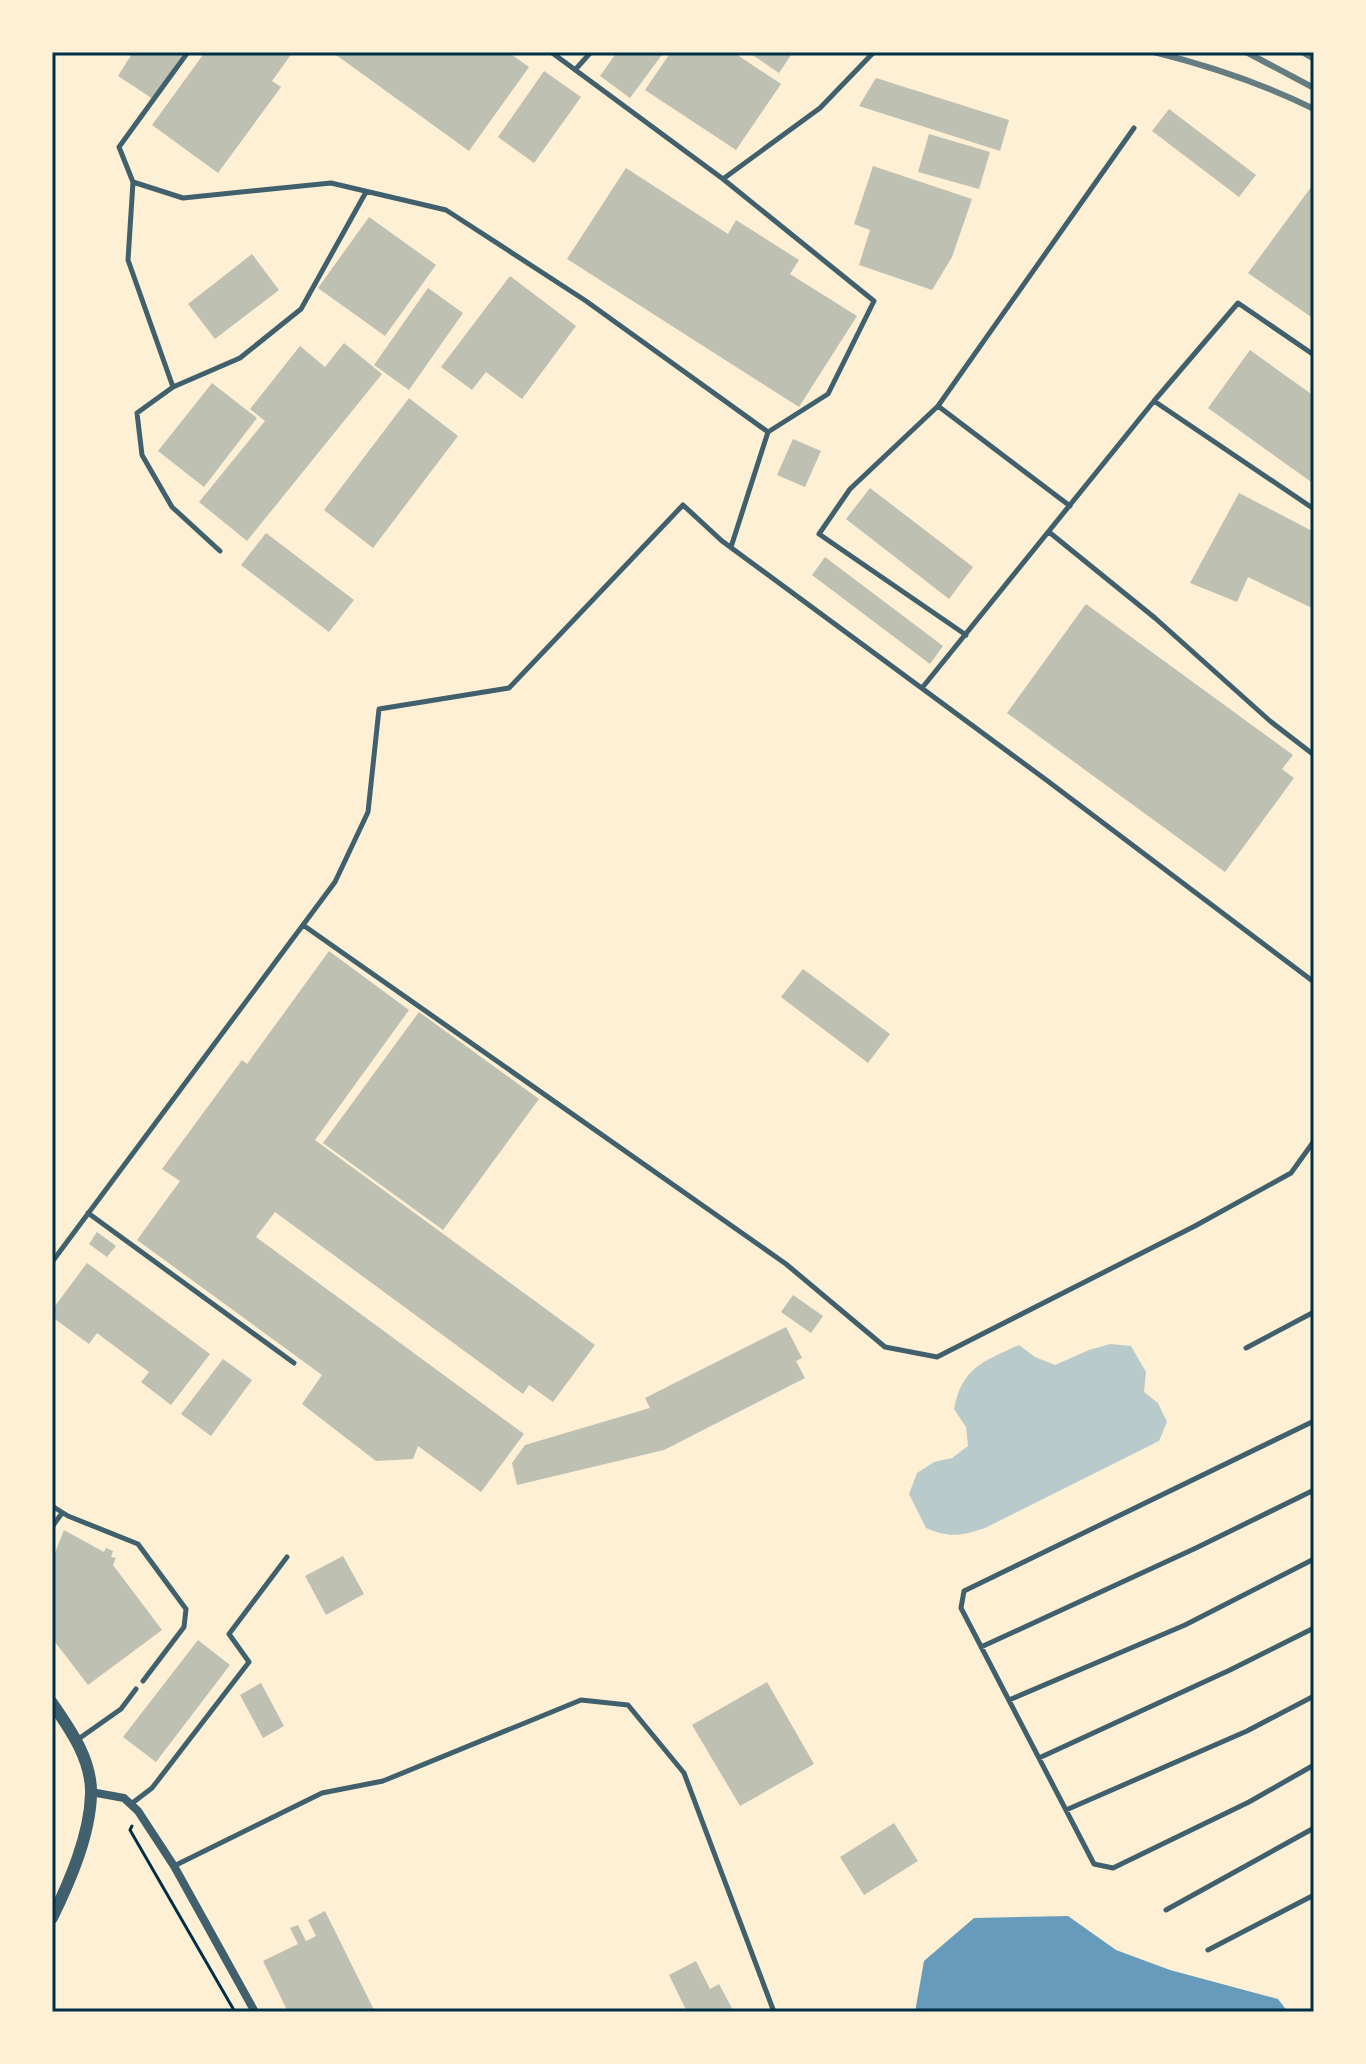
<svg xmlns="http://www.w3.org/2000/svg" width="1366" height="2064" font-family="'Source Serif 4',serif">
	<style>
		.green { fill: #b9caca }
		.water { fill: #669bbc }
		.building { fill: #bec0b2 }
		.lines { fill: none; stroke-linecap: round; stroke-linejoin: round }
		.path { stroke: #003049; stroke-width: 3 }
		.service { stroke: #3f606c; stroke-width: 5 }
		.minor { stroke: #3f606c; stroke-width: 8 }
		.tertiary { stroke: #3f606c; stroke-width: 12 }
		.rail { stroke: #657d81; stroke-width: 6 }
		.neatline { fill: none; stroke: #003049; stroke-width: 3 }
	</style>
	<rect width="100%" height="100%" fill="#fdf0d5"/>
	<path class="green" d="M1110 1344 1131 1346 1146 1372 1144 1392 1158 1403 1167 1422 1159 1441 985 1528C961 1536 950 1538 926 1528L909 1494 917 1473 934 1462 952 1458 968 1446 966 1427 954 1409C962 1367 984 1361 1019 1345L1035 1357 1055 1365 1089 1350Z"/>
	<path class="water" d="M1068 1916 1116 1950 1170 1970 1278 1999 1288 2012H915L924 1961 974 1918Z"/>
	<path class="building" d="M133 52H184L153 99 118 76Z
		M205 52H293L272 81 281 87 218 173 152 125Z
		M332 52H508L529 67 469 151Z
		M617 52H664L630 98 600 76Z
		M671 52H733L781 84 736 150 645 90Z
		M748 52H793L779 73Z
		M544 71 581 97 534 163 498 137Z
		M876 78 1009 120 1000 151 859 106Z
		M1169 109 1256 175 1239 197 1152 131Z
		M929 134 990 152 979 189 918 172Z
		M873 166 972 199 952 257 932 290 859 265 870 230 854 224Z
		M626 168 728 234 736 220 799 260 790 274 857 316 799 407 567 259Z
		M1314 183V319L1248 273Z
		M369 217 436 265 385 336 318 288Z
		M252 254 279 290 215 339 188 304Z
		M510 276 576 326 522 399 486 372 472 390 441 367Z
		M428 288 463 313 409 390 374 365Z
		M344 343 382 374 247 541 199 502 265 421 250 409 300 346 325 367Z
		M1250 350 1314 396V484L1208 408Z
		M212 383 257 418 204 487 158 451Z
		M409 398 458 436 373 548 324 510Z
		M793 439 821 451 805 487 777 475Z
		M870 488 973 567 949 599 846 519Z
		M1239 493 1314 532V609L1248 577 1237 602 1190 583Z
		M266 533 354 600 329 632 241 565Z
		M825 557 943 646 930 664 812 575Z
		M1086 604 1293 755 1282 769 1294 778 1225 872 1007 713Z
		M329 951 409 1010 315 1140 595 1345 553 1402 529 1385 523 1394 275 1212 256 1237 524 1434 481 1492 418 1446 413 1459 376 1461 302 1404 322 1375 137 1240 180 1181 162 1169 242 1060 247 1064Z
		M803 969 890 1034 868 1063 781 997Z
		M419 1012 539 1099 443 1230 323 1143Z
		M97 1232 116 1246 107 1257 89 1244Z
		M87 1263 210 1354 171 1405 141 1382 149 1372 97 1333 89 1344 52 1317V1310Z
		M793 1295 823 1316 811 1333 781 1312Z
		M786 1327 802 1358 796 1361 805 1378 664 1450 517 1485 512 1463 525 1445 650 1408 645 1398Z
		M223 1359 252 1380 211 1436 181 1414Z
		M64 1530 104 1552 106 1548 113 1551 111 1557 116 1558 113 1565 162 1630 88 1685 52 1638V1560Z
		M343 1556 364 1594 326 1615 305 1576Z
		M198 1640 230 1665 156 1762 123 1737Z
		M767 1682 814 1764 740 1806 692 1725Z
		M261 1683 284 1726 263 1738 240 1695Z
		M894 1823 918 1861 864 1895 840 1857Z
		M325 1911 375 2012H288L263 1961 298 1944 290 1928 298 1925 306 1941 316 1936 308 1920Z
		M696 1961 710 1989 719 1984 734 2012H687L669 1975Z"/>
	<g class="lines">
		<path class="path" d="M132 1826 130 1830 235 2012"/>
		<path class="service" d="M188 52 119 147 133 182 183 198 331 183 446 210 586 301 768 432 731 547
			M551 52 723 179 874 301 828 394 768 432
			M575 70 591 52
			M723 179 820 108 874 52
			M133 182 128 260 173 387 137 413 142 455 172 507 220 551
			M1314 355 1238 303 1154 401 1314 509
			M173 387 240 358 301 309 366 192
			M938 406 850 489 819 534 966 635
			M1070 506 938 406 1134 128
			M1049 532 1155 618 1270 721 1314 755
			M922 688 1154 401
			M303 925 786 1264 885 1347 937 1357 1195 1226 1291 1173 1314 1141
			M88 1213 294 1363
			M52 1262 335 882 368 812 379 709 509 688 683 505 722 541 1045 779 1314 982
			M1246 1348 1314 1312
			M1314 1421 964 1591 961 1608 1094 1864 1113 1868 1249 1802 1314 1765
			M52 1506 68 1516 138 1544 186 1609 184 1627 143 1681
			M52 1527 62 1513
			M981 1647 1196 1548 1314 1490
			M1009 1700 1185 1625 1314 1559
			M77 1740 121 1709 136 1689
			M1039 1758 1230 1670 1314 1628
			M131 1804 152 1788 249 1662 229 1634 287 1557
			M1066 1810 1247 1731 1314 1696
			M174 1866 322 1793 383 1781 581 1700 628 1705 684 1773 774 2012
			M1166 1910 1314 1828
			M1208 1950 1314 1895"/>
		<path class="minor" d="M91 1792 124 1798 138 1811 174 1866 255 2012"/>
		<path class="tertiary" d="M52 1703C70 1729 92 1760 91 1794 90 1835 70 1881 52 1918"/>
		<path class="rail" d="M1154 52C1210 66 1262 83 1314 109
			M1246 52 1314 88
			M1302 52 1314 59"/>
	</g>
	<rect width="1366" height="2064" fill="none" stroke="#fdf0d5" stroke-width="108"/>
	<rect x="54" y="54" width="1258" height="1956" class="neatline"/>
</svg>
